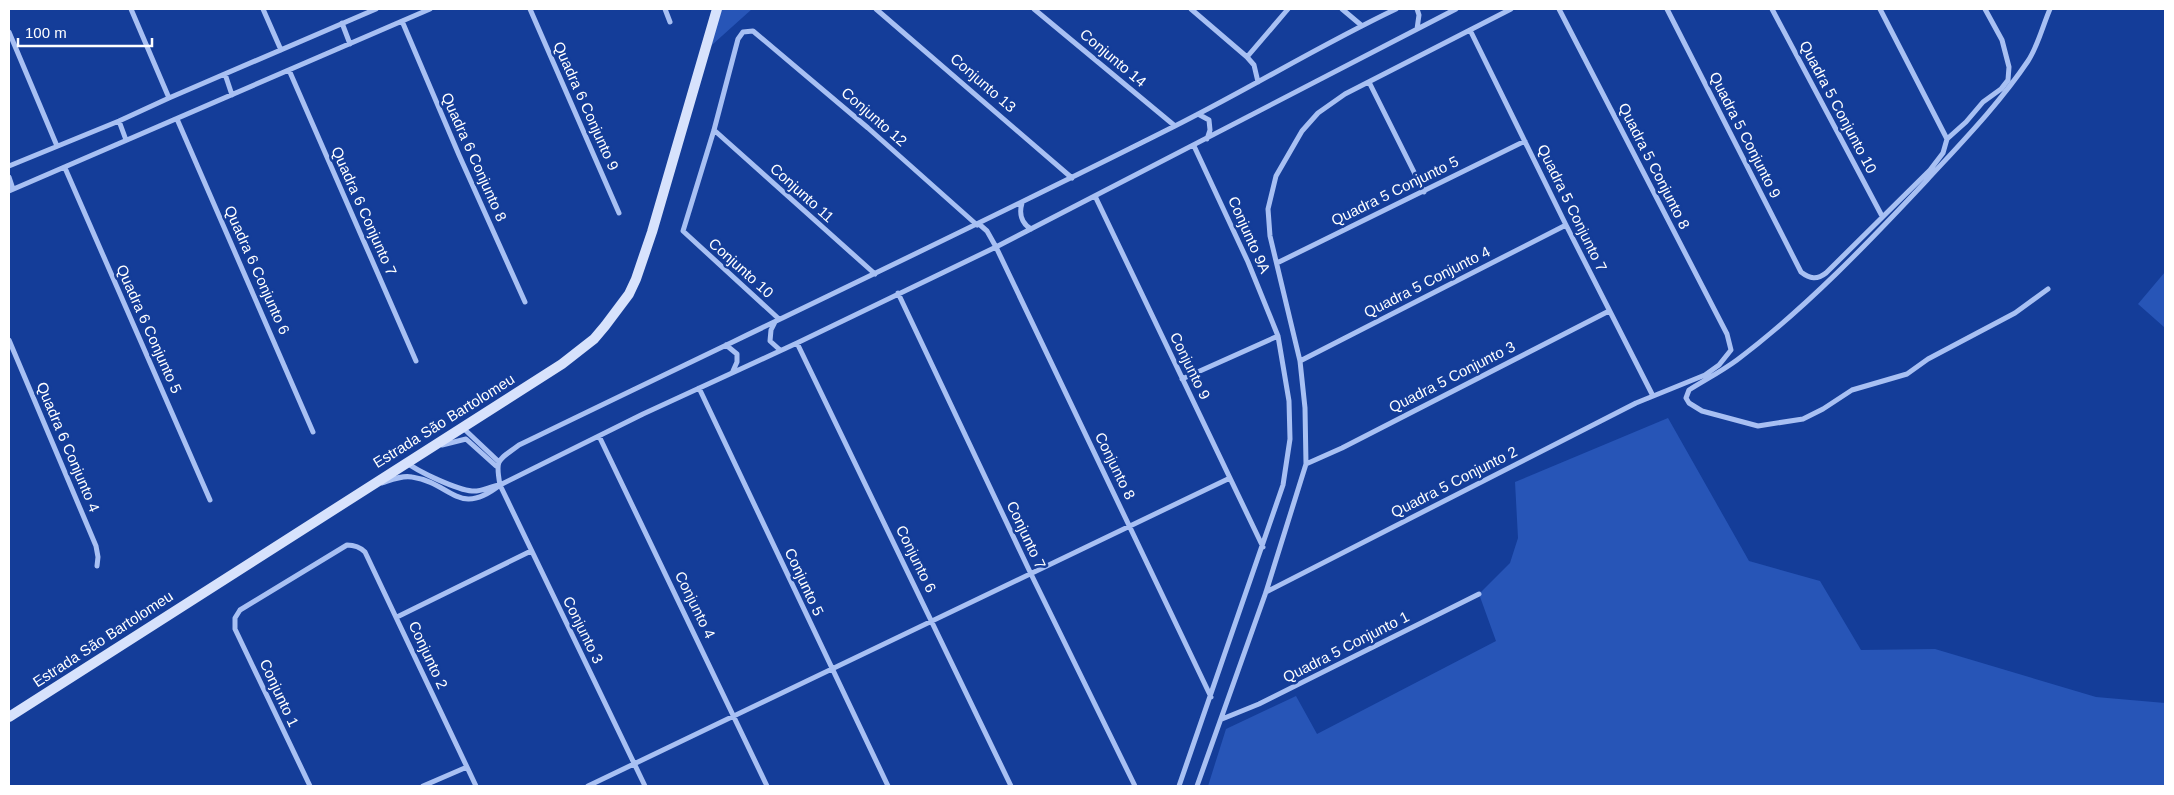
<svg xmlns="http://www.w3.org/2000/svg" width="2174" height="795" font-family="Arial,sans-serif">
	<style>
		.green { fill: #2755b7 }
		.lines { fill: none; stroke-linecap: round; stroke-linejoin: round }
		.street { stroke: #a8c0f3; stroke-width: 5 }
		.secondary { stroke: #d7e2fc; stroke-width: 10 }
		.labels { text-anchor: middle; stroke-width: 5; stroke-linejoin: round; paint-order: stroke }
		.street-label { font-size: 15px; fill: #fff; stroke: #143d99 }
	</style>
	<rect width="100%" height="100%" fill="#143d99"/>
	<path class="green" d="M716 9H752L703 53Z
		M2165 272V326L2164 327 2138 304Z
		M1668 418 1749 561 1820 581 1861 650 1935 649 2096 697 2165 703V786H1208L1226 729 1296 696 1317 734 1496 641 1479 594 1510 563 1518 538 1515 482Z"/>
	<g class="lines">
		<path class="street" d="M131 9 169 98
			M263 9 281 50
			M530 9 619 213
			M665 9 670 22
			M876 9 1072 178
			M1034 9 1175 126
			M1191 9 1247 57 1254 65 1258 82
			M1342 9 1361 25
			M1417 9 1419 15 1417 29
			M1667 9 1801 272C1810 279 1817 280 1826 273L1930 170 1943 153 1947 139 1966 122 1983 102 2001 89 2008 80 2009 67 2002 40 1985 9
			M1772 9 1882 216
			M1880 9 1947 139
			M402 21 459 155 525 302
			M342 23 350 44
			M1470 30 1566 225 1653 396
			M9 32 57 146
			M1247 57 1288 9
			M289 70 416 361
			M225 74 232 95
			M1369 82 1424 192
			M1198 114 1209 120 1210 130 1207 139
			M177 119 313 432
			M119 121 126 140
			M714 130 875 274
			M9 166 119 121 169 98 376 9
			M65 168 210 500
			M9 177 13 189
			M9 191 430 9
			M1095 196 1263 547
			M1022 203C1019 213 1021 223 1031 229
			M979 224 987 231 996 247 1211 697
			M1277 263 1525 141
			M2048 289 2015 313 1928 359 1907 374 1852 390 1823 409 1803 419 1758 426 1702 411 1689 403 1686 398 1689 390C1705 380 1722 371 1737 360 1806 308 1868 243 1927 180 1962 142 1999 104 2028 61 2038 46 2043 25 2050 9
			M898 293 1031 574 1135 786
			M779 319 683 231 714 130 738 39 743 32 753 31 868 128 977 225
			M775 322 771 330 770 341 780 350
			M9 340 96 546 98 557 97 566
			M797 343 1011 786
			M726 345 737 354V362L733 371
			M1300 361 1566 225
			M1182 379 1278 336
			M699 388 888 786
			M462 427 498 461
			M599 436 767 786
			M442 445 466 439 496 466
			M406 462C418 472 458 490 472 491 482 492 490 486 500 485
			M1306 464 1342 448 1609 311
			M382 483C391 480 402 475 412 477 452 483 458 518 500 485L643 414 797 343 996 247 1456 9
			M1266 592 1636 403 1705 375 1719 365 1731 350 1727 334 1559 9
			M397 617 531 551
			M1222 719 1259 704 1479 594
			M310 786 235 629V618L240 610 347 545C355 545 360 547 365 552L476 786
			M423 786 467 767
			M588 786 1230 478
			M645 786 500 485C495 458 498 461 519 445 733 341 948 240 1161 133 1241 94 1316 47 1396 9
			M1179 786 1283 485 1290 439 1289 401 1278 336 1248 262 1194 146
			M1197 786 1266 592 1306 464 1305 408 1300 361 1270 236 1268 209 1276 176 1302 131 1318 113 1345 94 1511 9"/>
		<path class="secondary" d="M9 717 562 364 594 339 605 326 629 294 636 279 652 232 717 9"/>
	</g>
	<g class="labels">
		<g class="street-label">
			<text transform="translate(1113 58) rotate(40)" y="5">Conjunto 14</text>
			<text transform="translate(983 83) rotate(41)" y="5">Conjunto 13</text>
			<text transform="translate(586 106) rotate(66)" y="5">Quadra 6 Conjunto 9</text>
			<text transform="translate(1838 107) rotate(62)" y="5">Quadra 5 Conjunto 10</text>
			<text transform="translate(874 117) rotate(41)" y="5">Conjunto 12</text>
			<text transform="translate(1745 135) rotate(63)" y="5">Quadra 5 Conjunto 9</text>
			<text transform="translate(474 157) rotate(66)" y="5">Quadra 6 Conjunto 8</text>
			<text transform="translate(1654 166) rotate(63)" y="5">Quadra 5 Conjunto 8</text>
			<text transform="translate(1395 191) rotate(-26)" y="5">Quadra 5 Conjunto 5</text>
			<text transform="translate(802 193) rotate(42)" y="5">Conjunto 11</text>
			<text transform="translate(1572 208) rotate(64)" y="5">Quadra 5 Conjunto 7</text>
			<text transform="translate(364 211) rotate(66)" y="5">Quadra 6 Conjunto 7</text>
			<text transform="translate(1249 235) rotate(66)" y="5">Conjunto 9A</text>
			<text transform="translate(741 268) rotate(42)" y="5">Conjunto 10</text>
			<text transform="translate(257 270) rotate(66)" y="5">Quadra 6 Conjunto 6</text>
			<text transform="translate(1427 282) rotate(-27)" y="5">Quadra 5 Conjunto 4</text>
			<text transform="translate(149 329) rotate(66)" y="5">Quadra 6 Conjunto 5</text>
			<text transform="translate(1190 366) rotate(64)" y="5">Conjunto 9</text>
			<text transform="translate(1452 377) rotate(-27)" y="5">Quadra 5 Conjunto 3</text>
			<text transform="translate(444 421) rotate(-32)" y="5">Estrada São Bartolomeu</text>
			<text transform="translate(68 447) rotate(67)" y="5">Quadra 6 Conjunto 4</text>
			<text transform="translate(1115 466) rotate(64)" y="5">Conjunto 8</text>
			<text transform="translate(1454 482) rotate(-27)" y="5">Quadra 5 Conjunto 2</text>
			<text transform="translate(1026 535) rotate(65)" y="5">Conjunto 7</text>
			<text transform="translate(916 559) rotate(64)" y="5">Conjunto 6</text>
			<text transform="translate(804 582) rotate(65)" y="5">Conjunto 5</text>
			<text transform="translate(695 605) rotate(64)" y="5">Conjunto 4</text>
			<text transform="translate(583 630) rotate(64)" y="5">Conjunto 3</text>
			<text transform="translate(103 639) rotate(-33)" y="5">Estrada São Bartolomeu</text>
			<text transform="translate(1346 647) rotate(-27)" y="5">Quadra 5 Conjunto 1</text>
			<text transform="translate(428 655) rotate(65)" y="5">Conjunto 2</text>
			<text transform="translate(279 693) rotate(65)" y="5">Conjunto 1</text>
		</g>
	</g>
	<rect width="2174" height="795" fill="none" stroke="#ffffff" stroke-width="20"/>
	<path d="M18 38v8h134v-8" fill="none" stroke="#ffffff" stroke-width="2.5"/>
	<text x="25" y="38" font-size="15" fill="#ffffff" stroke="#143d99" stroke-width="4" paint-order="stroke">100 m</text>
</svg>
